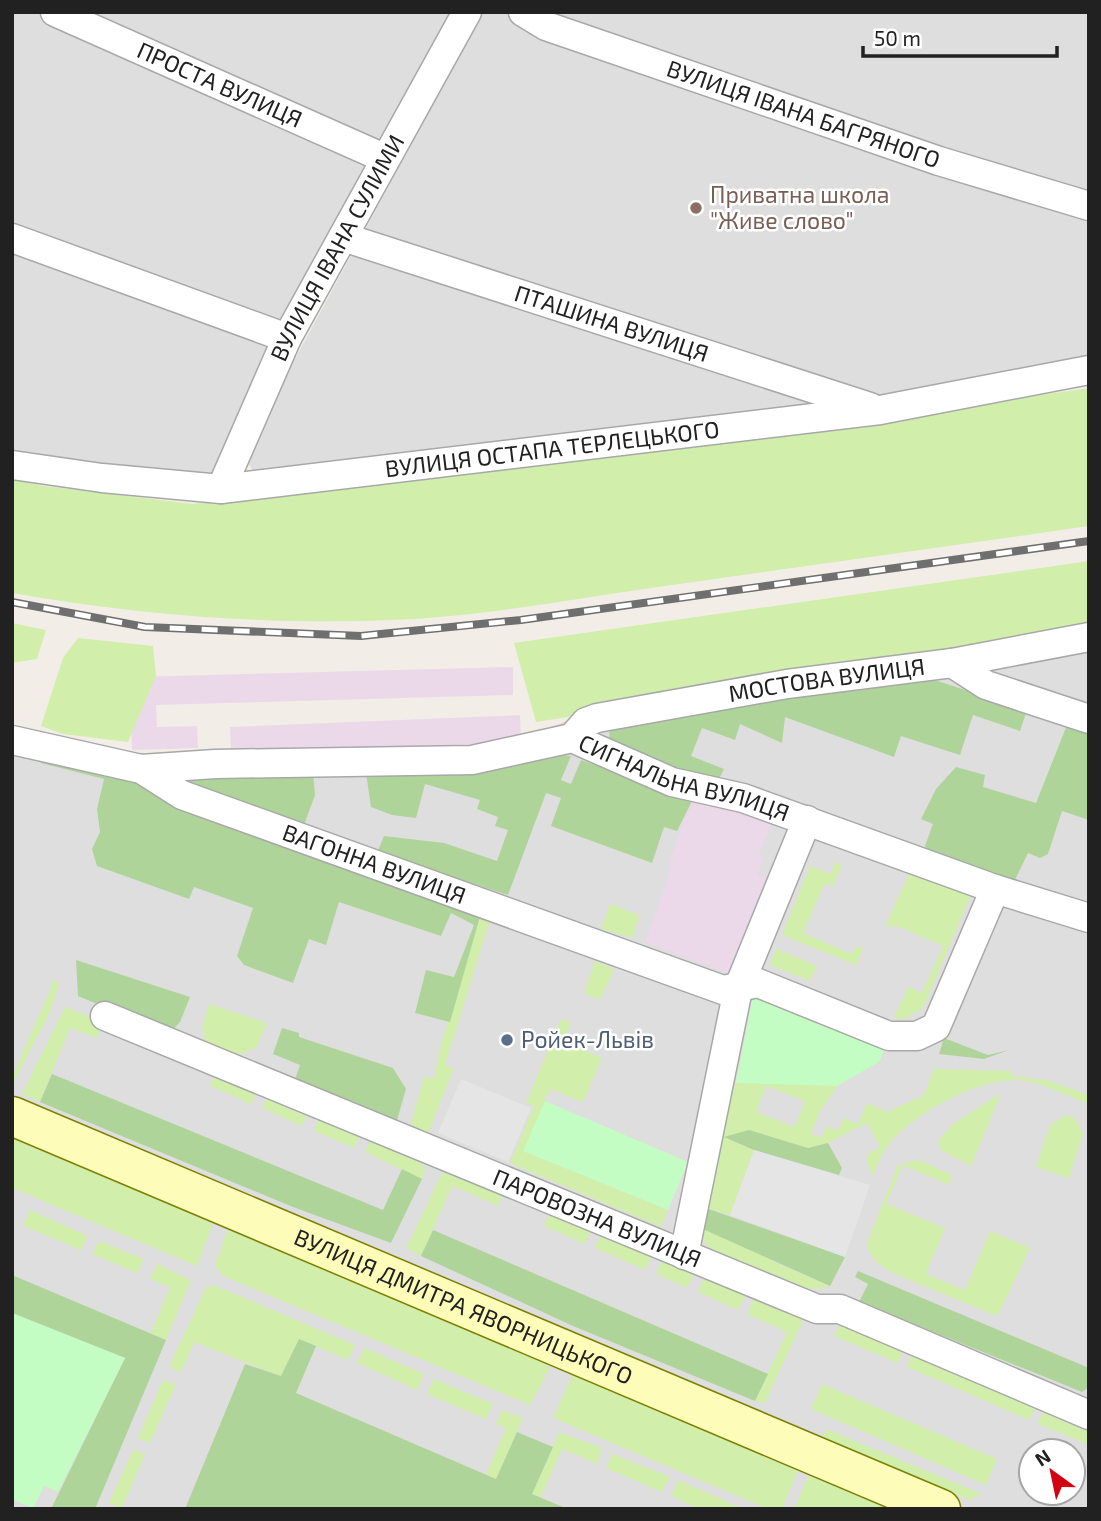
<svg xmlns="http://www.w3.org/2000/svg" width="1101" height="1521" font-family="'Exo 2',sans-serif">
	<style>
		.residential { fill: #dfdede; fill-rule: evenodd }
		.industrial { fill: #ebd9e9 }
		.grass { fill: #d1eeab; fill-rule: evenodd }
		.forest { fill: #afd499 }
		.park { fill: #c3fdc3 }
		.parking { fill: #e5e5e5 }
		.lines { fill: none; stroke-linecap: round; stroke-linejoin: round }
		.street-casing { stroke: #a8a8a8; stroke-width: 31 }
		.secondary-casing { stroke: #7c8000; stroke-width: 41 }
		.street { stroke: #fff; stroke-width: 28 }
		.secondary { stroke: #fefcb9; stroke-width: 38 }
		.rail-casing { stroke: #6f6f6f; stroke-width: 8 }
		.rail { stroke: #fff; stroke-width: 5; stroke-dasharray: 16; stroke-linecap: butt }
		.education-dot { fill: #8d6e63; stroke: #fff; stroke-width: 2.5 }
		.service-dot { fill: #5c6f8a; stroke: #fff; stroke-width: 2.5 }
		.labels { text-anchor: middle; stroke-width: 5; stroke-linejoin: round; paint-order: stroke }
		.street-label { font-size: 23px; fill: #212121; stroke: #fff }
		.education-label { font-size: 23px; fill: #785e54; stroke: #fff; text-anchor: start }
		.service-label { font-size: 23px; fill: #4e5e75; stroke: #fff; text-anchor: start }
	</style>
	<rect width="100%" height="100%" fill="#f2eee7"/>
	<path class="residential" d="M12 12H458L208 483 12 458Z
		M483 12H1089V362L822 409 254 472 243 455Z
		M1089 634V1509H12V735L61 738 179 760 496 749 606 705ZM1031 1451H1073V1493H1031Z"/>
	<path class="industrial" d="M513 667V695L156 705 157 727 197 726 198 748 132 750 130 677Z
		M520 715 521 742 231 753 230 727Z
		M693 799 773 820 758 856 763 859 757 875 767 878 728 973 645 942 671 870 669 862Z"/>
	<path class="grass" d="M1089 388V526C943 547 797 567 651 588 566 600 478 617 392 620 264 625 138 615 12 593V479L44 486 193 504 905 415Z
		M1089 561V634L536 722 514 643Z
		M12 623 46 630 37 659 12 663Z
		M78 638 153 646 156 676 128 742 63 734 41 726 63 658Z
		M835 862 842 865 833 886 825 883 803 933 852 954 856 946 863 949 856 965 782 935 810 866 831 874Z
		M910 871 971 895 923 1008 904 1019 894 1018 908 987 922 993 943 946 895 925 893 928 886 925Z
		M610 904 639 915 633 938 601 929Z
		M481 913 491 917 445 1065 454 1068 426 1139 410 1127 424 1077 434 1079 441 1044Z
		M776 949 817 966 810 981 770 965Z
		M595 961 614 969 600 1000 584 993Z
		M51 978 59 984 50 1012 12 1086V1077L51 988Z
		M209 1004 267 1023 256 1048 236 1056 206 1044 202 1028Z
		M65 1007 104 1022 97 1038 70 1028 40 1102 22 1094Z
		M561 1019 571 1023 563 1041 602 1058 583 1102 550 1089 524 1151 668 1210 661 1227 510 1163 534 1106 526 1103Z
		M934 1069 1011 1071 1012 1076 1046 1080 1089 1095V1104C1067 1096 1040 1081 1017 1080 977 1079 911 1114 887 1147 881 1155 877 1166 873 1176L867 1163 868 1154 880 1147 867 1123 828 1143 808 1148 749 1130 726 1138 754 1150 730 1215 703 1207 770 1260 830 1286C805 1294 787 1282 764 1272 750 1267 714 1254 705 1243 685 1218 724 1112 736 1083L837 1086 820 1111 811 1134 821 1138 827 1126 838 1131 843 1118 858 1124 867 1103 887 1112 924 1095ZM766 1086 805 1101 795 1127 756 1112Z
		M217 1070 258 1088 251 1104 210 1086Z
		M269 1092 309 1110 302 1126 262 1108Z
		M1001 1093 971 1166 941 1150 938 1141 953 1124Z
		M320 1114 361 1132 354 1148 314 1131Z
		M1066 1115 1076 1119 1083 1134 1069 1178 1036 1167 1050 1125Z
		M12 1127 216 1215 197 1266 12 1188Z
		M372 1137 419 1157 425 1172 422 1179 365 1152Z
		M919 1160 952 1175 949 1185 903 1165 886 1204 945 1228 926 1274 965 1290 990 1231 1030 1248 999 1313 994 1315 895 1274C883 1268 868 1258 867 1243L898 1165Z
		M445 1167 505 1188 498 1206 452 1186 421 1256 406 1248Z
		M552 1209 592 1226 585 1244 544 1226Z
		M30 1210 88 1236 81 1250 23 1226Z
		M232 1227 556 1356 530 1405 223 1276 215 1265 227 1232Z
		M603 1230 654 1252 645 1270 595 1248Z
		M99 1241 144 1259 137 1273 92 1254Z
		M664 1256 695 1270 687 1288 656 1274Z
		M157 1264 191 1280 166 1340 151 1333 170 1287 150 1279Z
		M706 1274 747 1293 738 1310 698 1292Z
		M216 1286 355 1345 348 1360 299 1339 281 1376 194 1342 181 1372 169 1367 206 1287Z
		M755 1296 804 1318 765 1403 755 1401 787 1332 747 1314Z
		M840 1325 903 1351 898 1363 834 1336Z
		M364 1348 424 1374 417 1390 357 1363Z
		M912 1355 1035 1408 1029 1420 907 1367Z
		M573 1374 801 1463 782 1509H768L553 1418Z
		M434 1379 493 1404 486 1419 427 1394Z
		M163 1380 176 1384 150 1443 138 1438Z
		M822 1384 997 1459 986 1485 811 1409Z
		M502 1410 523 1418 496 1479 486 1474 506 1428 496 1424Z
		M1043 1412 1089 1432V1445L1038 1424Z
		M826 1429 982 1494 969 1500 823 1437Z
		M559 1432 602 1448 597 1464 562 1449 541 1497 532 1494Z
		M133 1450 145 1454 122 1508 109 1503Z
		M612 1454 670 1477 662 1492 606 1468Z
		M812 1467 896 1509H794Z
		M678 1480 739 1507 738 1509H699L671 1496Z"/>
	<path class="forest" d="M922 676 1027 710 1020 731 973 715 960 755 901 736 894 757 785 717 782 743 740 724 735 740 702 728 691 756 724 769 718 781 651 762 609 743 610 721Z
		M1067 725 1089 732V820L1062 811 1048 854 1040 858 1028 853 1013 884 931 855 925 846 933 824 921 819 936 789 956 767 985 775 983 787 1036 803Z
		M546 753 571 756 561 780 571 784 581 760 693 799 677 831 664 827 652 863 551 826 561 798 546 793 508 895 377 853 384 836 444 843 497 861 508 830 495 826 498 817 477 809 480 800 425 784 416 818 392 815 371 807 366 773Z
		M42 758 131 779 481 913 450 1022 415 1013 426 970 454 977 474 925 451 913 441 936 339 902 326 945 309 939 293 983 244 965 237 956 253 908 194 887 189 899 97 866 92 849 100 832 97 809 104 779 41 763Z
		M191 773H313L315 795 303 828 188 786Z
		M76 960 190 997 180 1022 169 1034 78 996Z
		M282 1028 299 1033V1037L393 1068 406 1089 395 1127 291 1091 300 1065 273 1054Z
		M944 1038 988 1055 1009 1050 984 1059 939 1054Z
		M52 1074 383 1210 402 1169 422 1179 391 1243 293 1207 40 1102Z
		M749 1130 808 1148 828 1143 842 1168 839 1175 754 1150 724 1137Z
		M703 1207 845 1257 830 1286 703 1229Z
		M433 1230 768 1374 755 1401 573 1326 421 1256Z
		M858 1271 1089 1368V1387L1082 1392 859 1302 868 1284 855 1277Z
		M12 1275 166 1340 95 1509H51L125 1358 12 1313Z
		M299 1339 316 1346 296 1393 496 1479 517 1432 553 1447 532 1494 568 1509H185L245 1364 281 1376Z"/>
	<path class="park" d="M758 994 887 1043 879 1062 837 1086 736 1083 752 1001Z
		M545 1101 688 1162 668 1210 523 1151Z
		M12 1313 125 1358 58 1492 44 1486 33 1508 12 1499Z"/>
	<path class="parking" d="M461 1079 531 1108 508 1162 438 1133Z
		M754 1150 870 1185 845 1257 730 1215Z"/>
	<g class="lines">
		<g class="street-casing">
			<g id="street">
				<path id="s1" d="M55 12 384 158"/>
				<path id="s2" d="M523 12 546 26 939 161 1089 206"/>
				<path id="s3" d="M343 237 870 407"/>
				<path d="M12 238 287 338"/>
				<path id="s4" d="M12 465 102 478 221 489 880 410 1089 370"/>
				<path id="s5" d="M221 489 287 338 467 12"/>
				<path d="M952 663 986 685 1089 719"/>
				<path id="s6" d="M572 738 586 722 597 718 787 684 952 663 1089 637"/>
				<path id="s7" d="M12 740 141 769 182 795 723 990 758 983 889 1036H917L936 1027 995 889"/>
				<path id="s8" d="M141 769 215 764 472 760 572 738 672 782 743 798 995 889 1089 918"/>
				<path id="s9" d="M105 1016 817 1309H840L1089 1415"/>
				<path d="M684 1255 738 989 807 820"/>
			</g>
		</g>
		<g class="secondary-casing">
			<g id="secondary">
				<path id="s10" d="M12 1116 941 1509"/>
			</g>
		</g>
		<use href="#street" class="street"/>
		<use href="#secondary" class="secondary"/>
		<g class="rail-casing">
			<path id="rail" d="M12 602 145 627 361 636 521 620 1089 541"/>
		</g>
		<use href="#rail" class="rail"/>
	</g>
	<circle class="education-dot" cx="696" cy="208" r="7"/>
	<circle class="service-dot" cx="507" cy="1040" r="7"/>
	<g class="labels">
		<g class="street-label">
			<text dy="8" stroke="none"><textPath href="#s1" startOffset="180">ПРОСТА ВУЛИЦЯ</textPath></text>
			<text dy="8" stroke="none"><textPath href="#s2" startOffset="299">ВУЛИЦЯ ІВАНА БАГРЯНОГО</textPath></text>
			<text dy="8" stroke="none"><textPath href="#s5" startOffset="268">ВУЛИЦЯ ІВАНА СУЛИМИ</textPath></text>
			<text dy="8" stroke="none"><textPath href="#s3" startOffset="282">ПТАШИНА ВУЛИЦЯ</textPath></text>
			<text dy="8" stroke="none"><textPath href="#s4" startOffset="544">ВУЛИЦЯ ОСТАПА ТЕРЛЕЦЬКОГО</textPath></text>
			<text dy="8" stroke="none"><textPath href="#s6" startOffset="266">МОСТОВА ВУЛИЦЯ</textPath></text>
			<text dy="8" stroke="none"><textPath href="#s8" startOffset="553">СИГНАЛЬНА ВУЛИЦЯ</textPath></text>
			<text dy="8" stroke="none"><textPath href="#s7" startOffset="385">ВАГОННА ВУЛИЦЯ</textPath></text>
			<text dy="8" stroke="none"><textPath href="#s9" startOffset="532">ПАРОВОЗНА ВУЛИЦЯ</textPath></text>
			<text dy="8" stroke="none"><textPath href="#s10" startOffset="490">ВУЛИЦЯ ДМИТРА ЯВОРНИЦЬКОГО</textPath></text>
		</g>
		<g class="education-label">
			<text x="710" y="203">Приватна школа<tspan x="710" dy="26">"Живе слово"</tspan></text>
		</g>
		<g class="service-label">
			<text x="521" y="1048">Ройек-Львів</text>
		</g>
	</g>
	<rect width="1101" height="1521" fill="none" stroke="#212121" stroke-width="28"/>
	<g transform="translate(1052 1472) rotate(327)"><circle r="33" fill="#ffffff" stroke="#a6a6a6" stroke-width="2"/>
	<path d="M0-5L12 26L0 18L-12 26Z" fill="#d20010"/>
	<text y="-10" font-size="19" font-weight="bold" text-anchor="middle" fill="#212121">N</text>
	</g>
	<path d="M863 46v10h194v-10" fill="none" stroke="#212121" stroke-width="3.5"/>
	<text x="874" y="46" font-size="21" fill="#212121" stroke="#ffffff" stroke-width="5" paint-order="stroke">50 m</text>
</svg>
